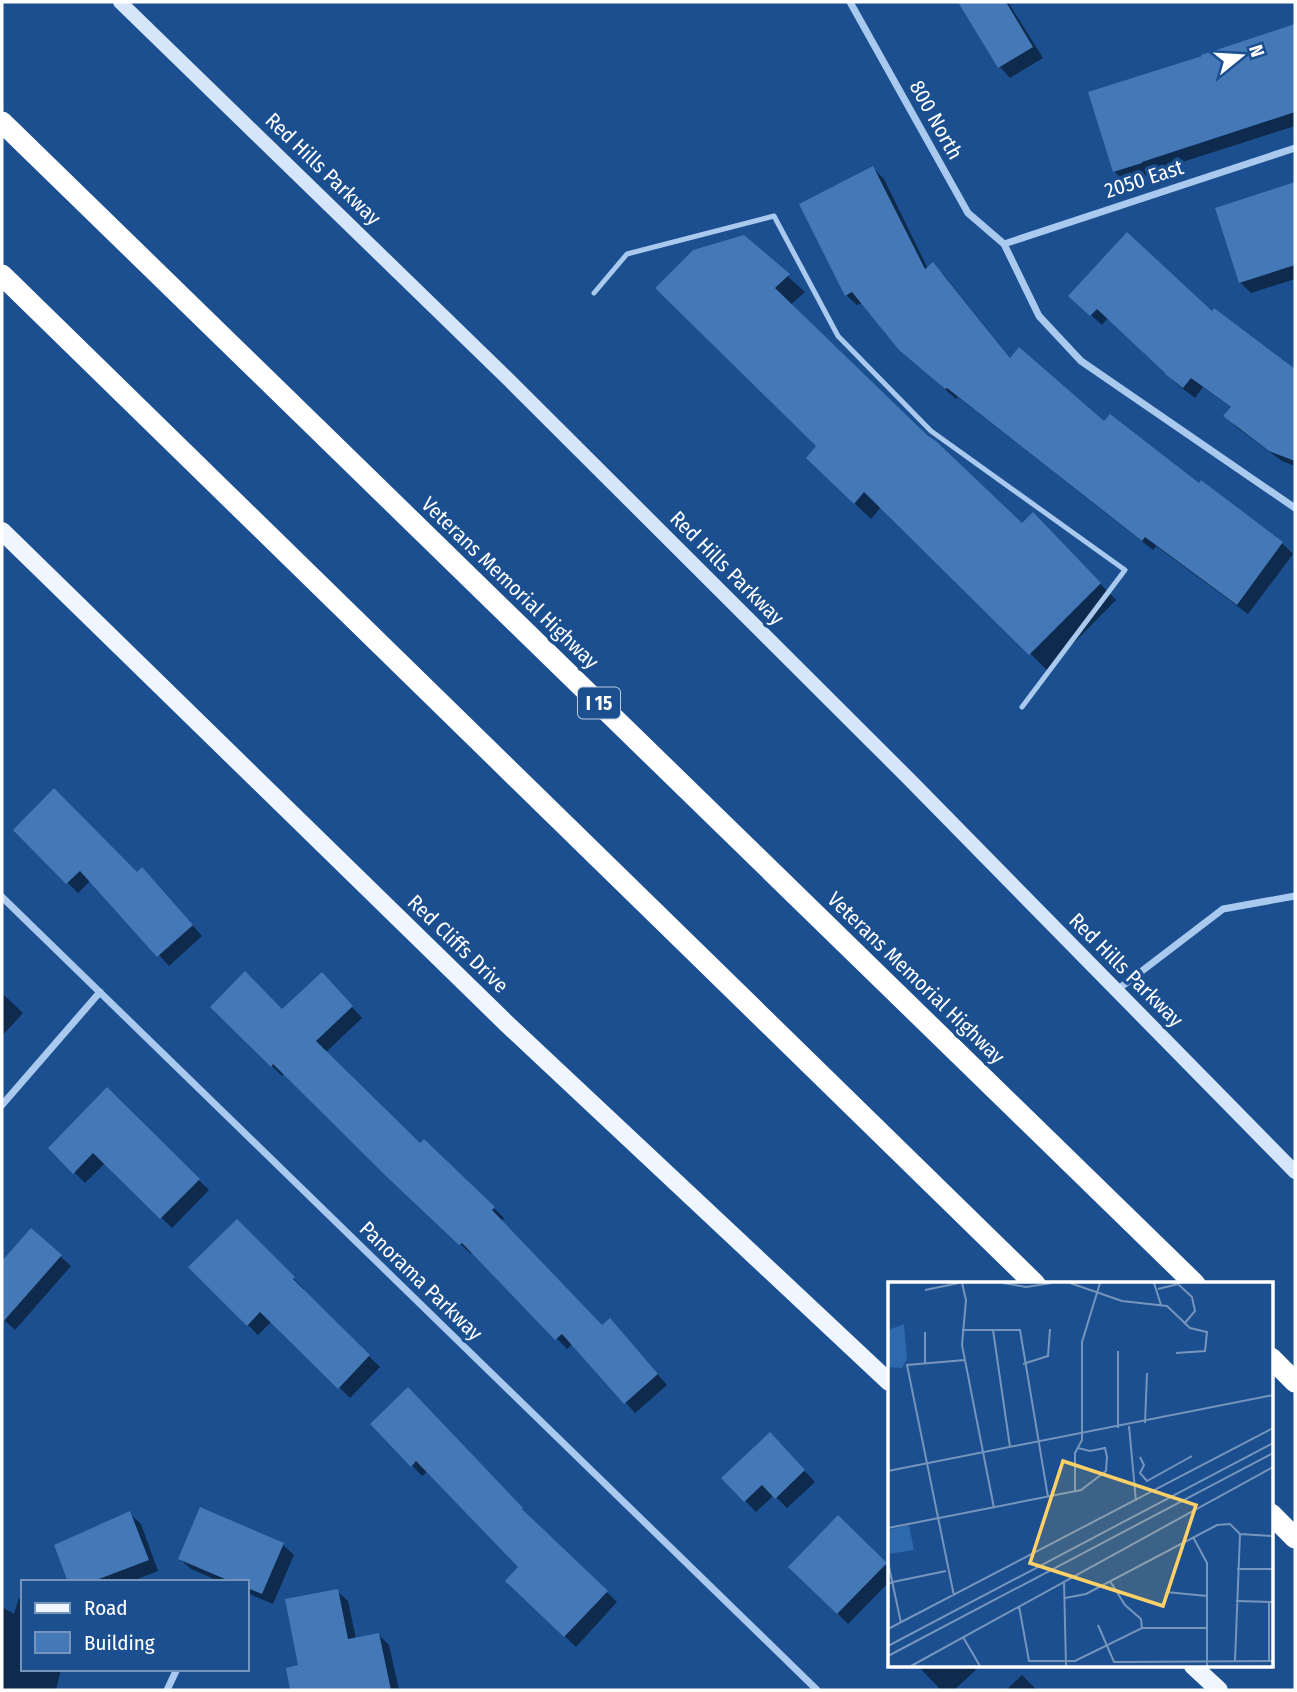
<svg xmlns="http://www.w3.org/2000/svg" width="1297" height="1692" font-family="'Fira Sans Condensed',sans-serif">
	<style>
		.shadow { fill: #0007 }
		.building { fill: #4478b7 }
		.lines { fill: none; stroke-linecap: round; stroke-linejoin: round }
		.lane { stroke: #a9c9ee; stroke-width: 5 }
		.street { stroke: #a9c9ee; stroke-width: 7 }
		.secondary { stroke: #d6e6fa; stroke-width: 14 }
		.primary { stroke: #f0f6ff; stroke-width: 18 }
		.highway { stroke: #fff; stroke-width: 21 }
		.labels { text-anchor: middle; stroke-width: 7; stroke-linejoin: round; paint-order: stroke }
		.shield { fill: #1b4f8f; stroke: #bbcadd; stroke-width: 2 }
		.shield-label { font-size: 19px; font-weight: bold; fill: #fff }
		.street-label { font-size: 21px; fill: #fff; stroke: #1b4f8f }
		.inset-road { fill: none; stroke: #7695bc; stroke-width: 2 }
		.view { fill: #ffd166; fill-opacity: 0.15; stroke: #ffd166; stroke-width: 3.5 }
		.inset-edge { fill: none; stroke: #fff; stroke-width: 3.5 }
	</style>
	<rect width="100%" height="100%" fill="#1b4f8f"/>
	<path class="shadow" d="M960 2H1008L1043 58 1010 78 1000 67Z
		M1295 26V126L1151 172 1152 174 1125 182 1115 172 1090 93Z
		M873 168 884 179 928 269 933 265 944 275 1011 359 1282 543 1293 554 1248 614 1156 546 1153 550 958 397 956 399 912 360 863 303 857 305 846 295Z
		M1295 183V279L1251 293 1240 282 1217 209Z
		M744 237 805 292 790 305 926 436 1022 525 1033 515 1116 600 1047 670 881 507 871 519 824 474 819 446Z
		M1081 306 1212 314 1214 310 1295 372V466L1282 461 1236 427 1226 416 1232 408 1203 387 1195 398 1177 384 1108 318 1102 325Z
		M15 830 152 880 202 936 169 966 91 880 78 893Z
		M332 985 362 1018 325 1053 420 1146 424 1142 494 1208 504 1218 501 1222 602 1327 620 1331 667 1385 635 1413 573 1343 567 1349 473 1252 471 1254 401 1188 285 1073 282 1076 212 1007 282 1011Z
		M2 993 23 1013 2 1036Z
		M107 1090 209 1190 172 1228 105 1163 85 1183 50 1148Z
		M237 1221 304 1289 302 1291 380 1367 350 1398 272 1321 258 1335 191 1267Z
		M31 1230 71 1266 15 1330 2 1318V1263Z
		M408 1389 533 1520 617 1602 576 1647 507 1581 520 1566 428 1471 422 1476 372 1424Z
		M780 1445 815 1482 787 1508 774 1495 756 1512 723 1478Z
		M201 1510 283 1545 294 1555 273 1604 247 1593V1582H221L191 1569 180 1559Z
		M130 1514 141 1524 158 1571 130 1582H70Z
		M838 1518 889 1568V1582L848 1624 791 1567Z
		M337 1591 348 1601 356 1639 379 1635 389 1645 399 1690H292L288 1669 300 1667Z
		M19 1598 23 1599V1669H61L56 1690 2 1689V1607L14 1614Z
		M918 1666H973L976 1670 954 1690H941Z
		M1022 1675 1037 1690H1006Z"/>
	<path class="building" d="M958 2H1006L1033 47 998 68Z
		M1295 24V112L1142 162V163L1113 172 1088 92 1202 56 1201 55Z
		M873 166 925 269 933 262 1010 358 1019 347 1104 421 1110 414 1199 483 1201 480 1283 542 1237 605 1145 537 1142 541 947 388 945 389 899 350 852 292 845 296 799 204Z
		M1295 182V265L1239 283 1215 208Z
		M1127 232 1212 311 1214 308 1295 369V461L1269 451 1223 416 1231 407 1191 378 1183 388 1165 374V373L1097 309 1090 316 1068 296Z
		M744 235 790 274 775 288 927 435 937 442 1022 523 1033 512 1101 583 1029 655 864 492 854 504 806 458 816 446 655 288 693 250Z
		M54 788 137 872 142 867 193 925 157 957 80 871 66 884 13 830Z
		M245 971 282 1009 322 972 353 1006 316 1041 420 1143 424 1139 495 1207 492 1210 602 1325 610 1318 658 1374 624 1404 562 1334 555 1340 462 1243 459 1245 388 1178 273 1064 271 1067 210 1007Z
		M107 1087 200 1179 160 1219 93 1153 73 1174 48 1148Z
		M237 1219 295 1277 293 1279 370 1355 338 1389 260 1312 247 1326 188 1267Z
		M31 1228 62 1255 2 1323V1261Z
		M408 1387 523 1508 522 1509 608 1591 564 1637 505 1581 518 1567 416 1461 411 1467 370 1424Z
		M770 1432 805 1470 775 1499 762 1485 744 1502 721 1478Z
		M200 1507 284 1543 262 1594 247 1588V1582H232L178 1559Z
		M130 1511 149 1560 91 1582H68L54 1545Z
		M838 1515 887 1563 837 1614 788 1567Z
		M338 1589 348 1639 379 1633 391 1690H290L286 1668 298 1665 285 1599Z"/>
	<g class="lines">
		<path class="lane" d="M594 293 627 254 774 216 838 336 931 431 1125 570 1022 707"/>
		<path class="street" d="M850 2 968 213 1004 244 1039 316 1081 361 1295 508
			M1004 244 1295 148
			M2 897 817 1690
			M1117 990 1223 909 1295 896
			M2 1105 100 992
			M167 1690 176 1671"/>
		<path class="secondary" d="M120 2 509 380 909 779 1295 1172"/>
		<path class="primary" d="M2 531 507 1024 889 1382
			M1193 1666 1219 1690"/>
		<path class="highway" d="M2 122 1195 1284
			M2 275 1035 1284
			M1271 1358 1295 1382
			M1271 1514 1295 1538"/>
	</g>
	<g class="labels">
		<rect class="shield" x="578" y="687.5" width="42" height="31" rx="5"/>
		<g class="shield-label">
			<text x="599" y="710">I 15</text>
		</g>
		<g class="street-label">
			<text transform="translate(936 120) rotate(61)" y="7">800 North</text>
			<text transform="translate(323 169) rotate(44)" y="7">Red Hills Parkway</text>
			<text transform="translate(1144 179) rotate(-18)" y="7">2050 East</text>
			<text transform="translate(727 568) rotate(45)" y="7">Red Hills Parkway</text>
			<text transform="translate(510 583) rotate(44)" y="7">Veterans Memorial Highway</text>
			<text transform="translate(458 944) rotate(44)" y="7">Red Cliffs Drive</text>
			<text transform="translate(1126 970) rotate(45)" y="7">Red Hills Parkway</text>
			<text transform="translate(916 978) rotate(44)" y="7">Veterans Memorial Highway</text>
			<text transform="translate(421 1281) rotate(44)" y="7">Panorama Parkway</text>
		</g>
	</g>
	<g transform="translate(888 1282)">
		<rect width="385" height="385" fill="#1b4f8f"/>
		<path d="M16 42 19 77 14 86 0 85V48ZM21 243 26 268 0 272V248Z" fill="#2e69ad"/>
		<path class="inset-road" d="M74 1 78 18 74 63 106 226M115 1 138 5 164 1M182 1 234 19 279 24 302 46 319 50 317 69 288 71M266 1 273 23M270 7 290 2 304 15 307 29 296 42M37 8 71 1M74 48H132L160 215M105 48 122 165M37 50V81M230 69V146M135 82 160 74 162 47M257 141 259 91M241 144 248 219M252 175 256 183 252 191 259 199 304 174M0 189 385 113M187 209V171L194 158V60L212 1M0 246 193 208 218 189 219 175 217 166 202 169 190 166M305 255 319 281V384M0 280 13 341M349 287H385M176 299 178 384M222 299 237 323 253 337 254 346M0 301 58 289M278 310 319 314M66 314 19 83 77 78M177 316 198 312 329 243 342 242 352 252 385 254M348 319 385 320M381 320V379M131 324 141 379H187L254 346H319M210 343 226 380 385 379M0 347 385 146M75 355 92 384M0 364 385 161M0 374 385 171M347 379 352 252M23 384 385 185"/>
		<path class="view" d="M175 179 308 223 275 324 142 281Z"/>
		<rect width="385" height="385" class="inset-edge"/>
	</g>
	<rect width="1297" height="1692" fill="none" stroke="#ffffff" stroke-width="7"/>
	<rect x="21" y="1580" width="228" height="91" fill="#1b4f8f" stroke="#7695bc" stroke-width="2"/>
	<rect x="35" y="1603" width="35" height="10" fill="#f0f6ff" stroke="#7695bc" stroke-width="2"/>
	<text x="84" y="1615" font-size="21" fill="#ffffff">Road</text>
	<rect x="35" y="1632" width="35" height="21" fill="#4478b7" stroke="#7695bc" stroke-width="2"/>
	<text x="84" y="1650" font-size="21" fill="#ffffff">Building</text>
	<g transform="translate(1241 56) rotate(72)" stroke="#1b4f8f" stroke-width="5" paint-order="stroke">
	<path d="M0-5L12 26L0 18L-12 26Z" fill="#ffffff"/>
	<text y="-10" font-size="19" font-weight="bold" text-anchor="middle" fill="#ffffff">N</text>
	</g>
</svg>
